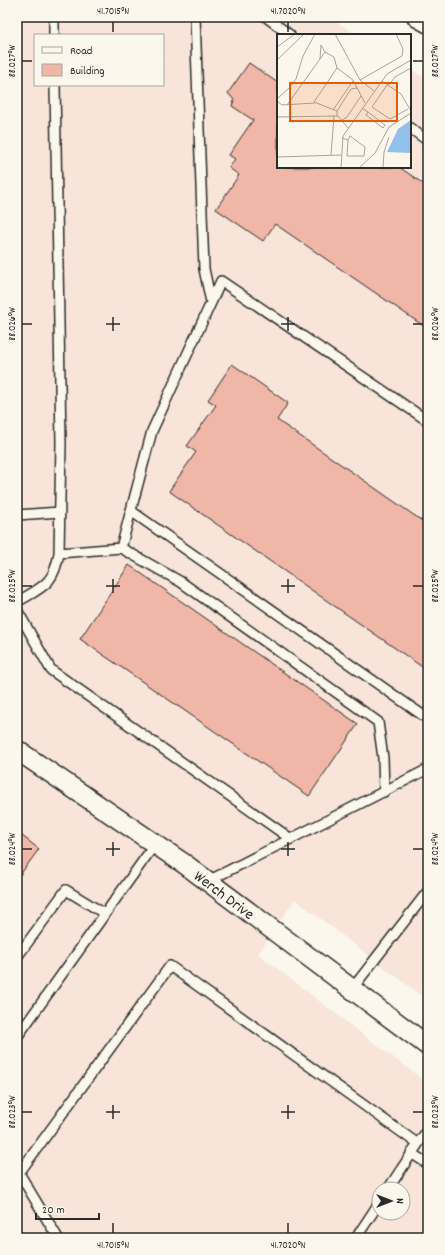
<svg xmlns="http://www.w3.org/2000/svg" width="445" height="1255" font-family="Dekko,sans-serif">
	<style>
		.built { fill: #f8e4d8; fill-rule: evenodd }
		.building { fill: #f0b7a8; stroke: #2b2b2b }
		.lines { fill: none; stroke-linecap: round; stroke-linejoin: round }
		.service-casing { stroke: #2b2b2b; stroke-width: 12 }
		.minor-casing { stroke: #2b2b2b; stroke-width: 22 }
		.service { stroke: #fbf7ec; stroke-width: 9 }
		.minor { stroke: #fbf7ec; stroke-width: 19 }
		.ticks { fill: none; stroke: #2b2b2b; stroke-width: 1.5 }
		.labels { text-anchor: middle; stroke-width: 3.5; stroke-linejoin: round; paint-order: stroke }
		.street-label { font-size: 16px; fill: #2b2b2b; stroke: #fbf7ec }
		.inset-road { fill: none; stroke: #a8a59f; stroke-width: 1 }
		.view { fill: #e8590c; fill-opacity: 0.15; stroke: #e8590c; stroke-width: 2 }
		.inset-edge { fill: none; stroke: #2b2b2b; stroke-width: 2 }
		.neatline { fill: none; stroke: #2b2b2b; stroke-width: 1.5 }
		.ticks-label { font-size: 10px; text-anchor: middle; fill: #2b2b2b }
	</style>
	<rect width="100%" height="100%" fill="#fbf7ec"/>
	<filter id="ink" filterUnits="userSpaceOnUse"><feTurbulence type="fractalNoise" baseFrequency=".025" numOctaves="2"/><feDisplacementMap in="SourceGraphic" scale="8" xChannelSelector="R" yChannelSelector="G"/><feConvolveMatrix kernelMatrix="1 2 1 2 8 2 1 2 1" color-interpolation-filters="sRGB"/></filter>
	<g filter="url(#ink)">
		<path class="built" d="M17 17H328L357 35H278V167H410V69L428 80V1001L295 899 258 954 375 1044 428 1083V1238H18L17 1237ZM35 35H163V85H35ZM379 1189H403V1213H379Z"/>
		<path class="building" d="M249 63 278 83V167H399L428 187V329L275 224 263 241 216 209 239 175 229 168 235 159 229 155 253 120 232 106 234 100 228 93Z
			M232 364 288 403 277 420 428 525V671L169 491 196 452 187 446 216 405 208 400Z
			M129 565 358 724 309 796 80 639Z
			M17 832 39 849 17 879Z"/>
		<g class="lines">
			<g class="service-casing">
				<path id="service" d="M54 17V35
					M195 17 204 269 211 302
					M266 17 290 35
					M410 128 428 141
					M131 511 428 719
					M17 515 60 512
					M121 548 152 431 221 281 428 421
					M59 553 121 548 181 582 378 722 383 758 384 792
					M17 602C42 587 54 585 59 553L61 443 55 85
					M17 610 51 670 291 839
					M208 881 428 769
					M17 957 66 890 105 914
					M352 989 428 891
					M17 1037 155 844
					M411 1153 428 1164
					M388 1189 428 1129
					M58 1238 19 1173 170 966 418 1144
					M356 1238 379 1203"/>
			</g>
			<g class="minor-casing">
				<g id="minor">
					<path d="M417 17 428 23"/>
					<path id="s1" d="M17 750 186 865 428 1046"/>
				</g>
			</g>
			<use href="#service" class="service"/>
			<use href="#minor" class="minor"/>
		</g>
	</g>
	<path class="ticks" d="M113 22V32M288 22V32M22 61H32M413 61H423M113 317V331M288 317V331M22 324H32M106 324H120M281 324H295M413 324H423M113 579V593M288 579V593M22 586H32M106 586H120M281 586H295M413 586H423M113 842V856M288 842V856M22 849H32M106 849H120M281 849H295M413 849H423M113 1105V1119M288 1105V1119M22 1112H32M106 1112H120M281 1112H295M413 1112H423M113 1223V1233M288 1223V1233"/>
	<g class="labels">
		<g class="street-label">
			<text dy="6" stroke="none"><textPath href="#s1" startOffset="253">Werch Drive</textPath></text>
		</g>
	</g>
	<g transform="translate(277 34)">
		<rect width="134" height="134" fill="#fbf7ec"/>
		<path d="M134 86V119L110 118 121 95Z" fill="#92c0ec"/>
		<path class="inset-road" d="M58 0 83 46 97 57M0 13 18 0M43 25 44 11 48 18M0 26 27 0M83 46 125 22 126 15 119 0M105 47 124 60 134 77M110 51 95 73 113 85 131 75M111 52 118 43 134 34M0 65 13 53 19 45 26 22 38 0M0 67 5 71 38 69M10 71 48 18 57 23 60 34M85 74 91 78 108 91 106 94 89 81 91 78M56 76 76 47M60 77 37 68 60 34 76 46 88 69M60 82V77L74 55 80 54M0 83 61 82 71 94M65 86 70 83 84 62M65 104 71 106 70 122H87L88 113 73 102 71 106M54 121 57 82M0 123 64 121M64 134 66 102 110 40 134 26M82 134 98 119 112 93 134 79M106 134 107 118 112 103"/>
		<path class="view" d="M13 49H120V87H13Z"/>
		<rect width="134" height="134" class="inset-edge"/>
	</g>
	<rect width="445" height="1255" fill="none" stroke="#fbf7ec" stroke-width="44"/>
	<rect x="34" y="34" width="130" height="52" fill="#fbf7ec" stroke="#a8a59f"/>
	<rect x="42" y="47" width="20" height="6" fill="#fbf7ec" stroke="#a8a59f"/>
	<text x="70" y="54" font-size="12" fill="#2b2b2b">Road</text>
	<rect x="42" y="64" width="20" height="12" fill="#f0b7a8" stroke="#a8a59f"/>
	<text x="70" y="74" font-size="12" fill="#2b2b2b">Building</text>
	<g transform="translate(391 1201) rotate(90)"><circle r="19" fill="#fbf7ec" stroke="#a8a59f"/>
	<path d="M0-3L7 15L0 10L-7 15Z" fill="#2b2b2b"/>
	<text y="-6" font-size="11" font-weight="bold" text-anchor="middle" fill="#2b2b2b">N</text>
	</g>
	<path d="M36 1213v6h63v-6" fill="none" stroke="#2b2b2b" stroke-width="2"/>
	<text x="42" y="1213" font-size="12" fill="#2b2b2b" stroke="#fbf7ec" stroke-width="3" paint-order="stroke">20 m</text>
	<rect x="22" y="22" width="401" height="1211" class="neatline"/>
	<g class="ticks-label">
		<text x="113" y="14">41.7015°N</text>
		<text x="288" y="14">41.7020°N</text>
		<text transform="translate(11 61) rotate(-90)" y="4">88.027°W</text>
		<text transform="translate(434 61) rotate(-90)" y="4">88.027°W</text>
		<text transform="translate(11 324) rotate(-90)" y="4">88.026°W</text>
		<text transform="translate(434 324) rotate(-90)" y="4">88.026°W</text>
		<text transform="translate(434 586) rotate(-90)" y="4">88.025°W</text>
		<text transform="translate(11 586) rotate(-90)" y="4">88.025°W</text>
		<text transform="translate(434 849) rotate(-90)" y="4">88.024°W</text>
		<text transform="translate(11 849) rotate(-90)" y="4">88.024°W</text>
		<text transform="translate(11 1112) rotate(-90)" y="4">88.023°W</text>
		<text transform="translate(434 1112) rotate(-90)" y="4">88.023°W</text>
		<text x="113" y="1248">41.7015°N</text>
		<text x="288" y="1248">41.7020°N</text>
	</g>
</svg>
